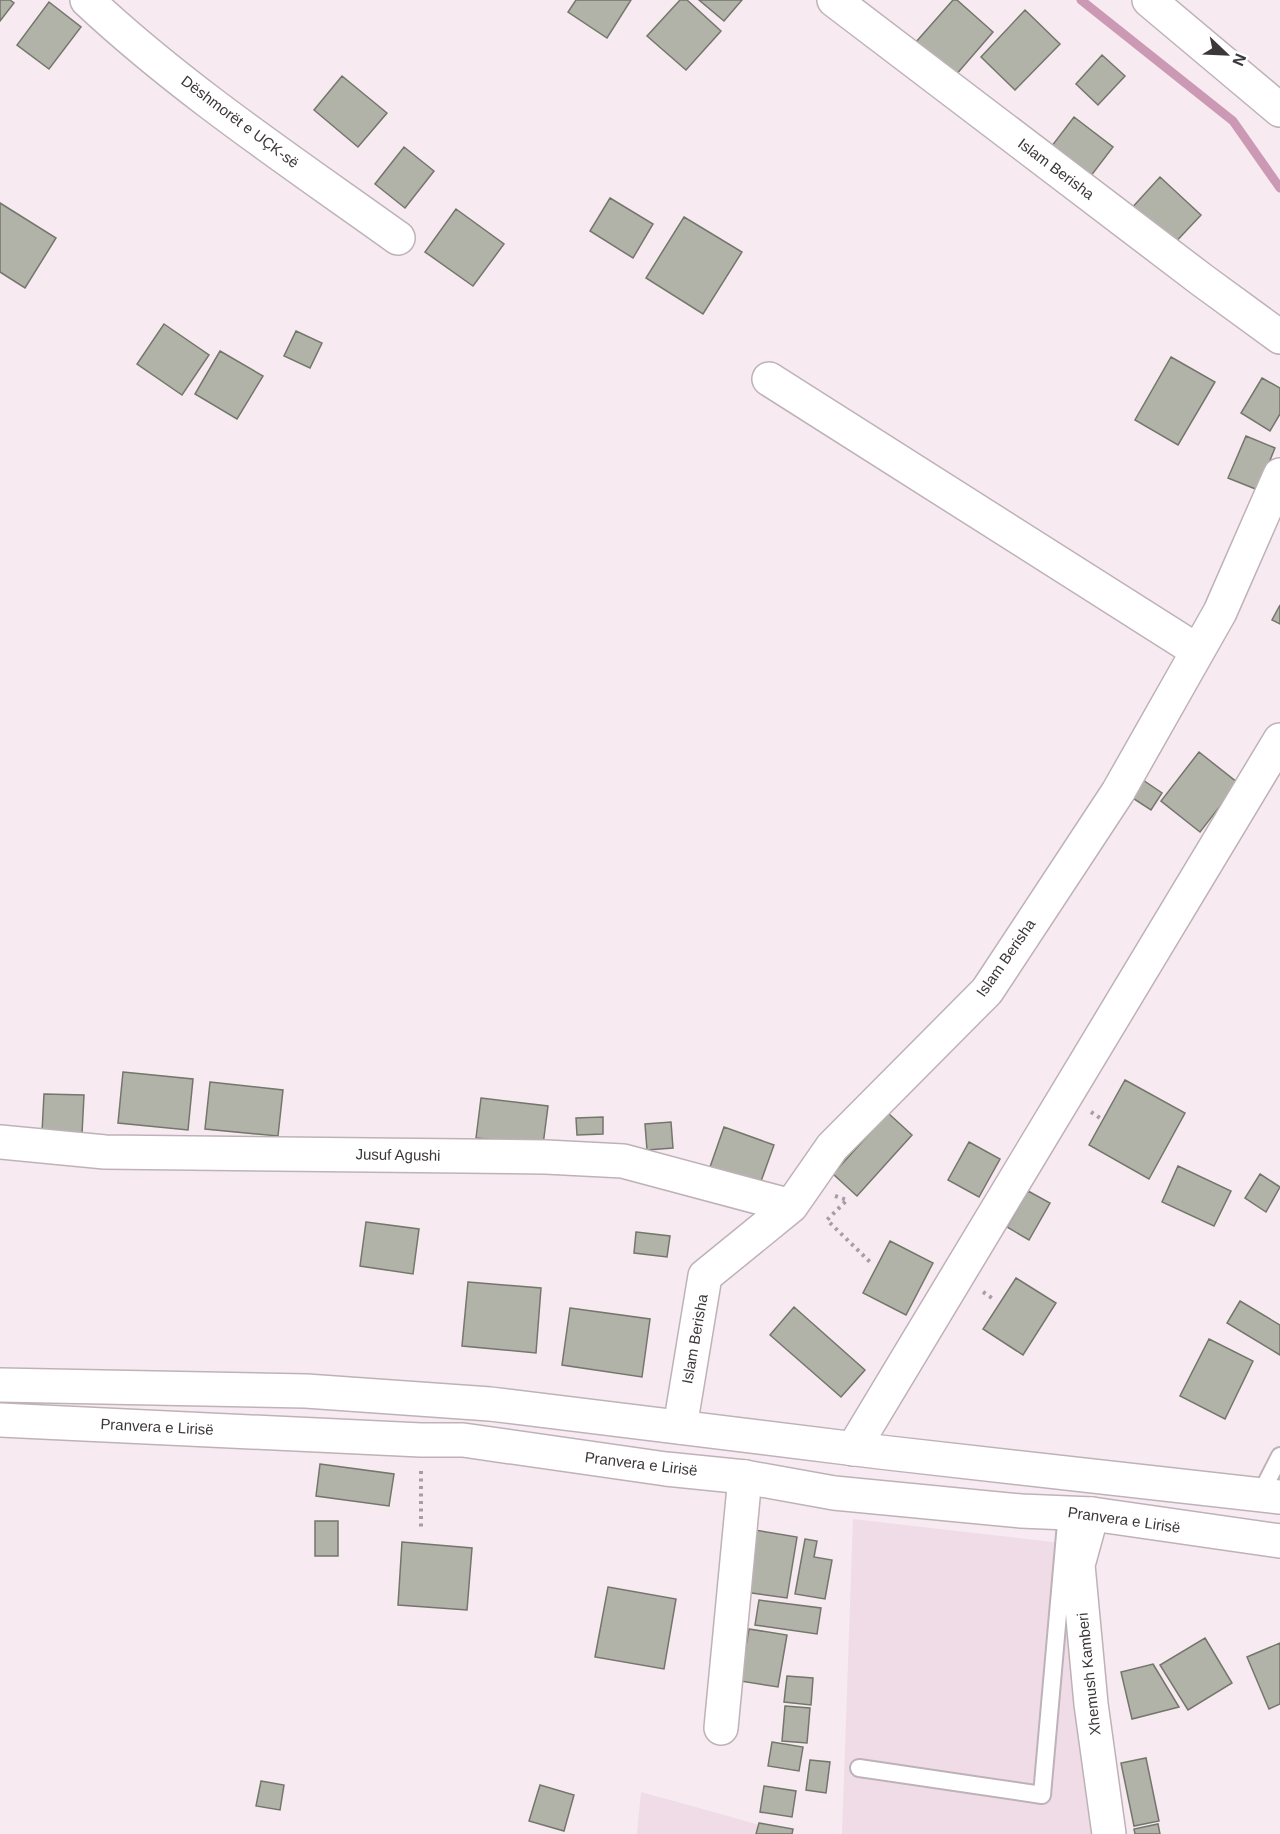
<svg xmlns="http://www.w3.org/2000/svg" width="1280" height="1834" font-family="Helvetica,sans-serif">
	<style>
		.built { fill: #efdce6 }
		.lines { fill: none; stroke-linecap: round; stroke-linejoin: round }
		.stream { stroke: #cc99b4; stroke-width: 9 }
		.building { fill: #b1b3a8; stroke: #73766b; stroke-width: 1.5 }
		.service-casing { stroke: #beb2b8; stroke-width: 20 }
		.minor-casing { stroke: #beb2b8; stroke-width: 36 }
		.primary-casing { stroke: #beb2b8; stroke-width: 36 }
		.path { stroke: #a79da3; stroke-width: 4; stroke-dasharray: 3 4.5; stroke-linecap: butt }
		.service { stroke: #fff; stroke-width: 16 }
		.minor { stroke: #fff; stroke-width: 33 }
		.primary { stroke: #fff; stroke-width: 33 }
		.labels { text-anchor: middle; stroke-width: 4.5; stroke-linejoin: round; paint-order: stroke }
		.street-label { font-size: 15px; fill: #3c373a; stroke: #fff }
	</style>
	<rect width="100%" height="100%" fill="#f7eaf1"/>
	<path class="built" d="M853 1519 1078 1545 1101 1834H842Z
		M641 1792 728 1816 789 1834H637Z"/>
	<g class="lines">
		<path class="stream" d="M1081 0 1233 121 1280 188"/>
	</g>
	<path class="building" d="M0 0H10L14 3 0 21Z
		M576 0H631L607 38 568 12Z
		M680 0H687L721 31 686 70 647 36Z
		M699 0H742L724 21Z
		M953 0H957L993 32 955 76 916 42Z
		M49 2 81 27 49 69 17 45Z
		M1025 10 1060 44 1015 90 981 57Z
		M1102 55 1125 76 1098 105 1076 84Z
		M342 76 387 113 358 147 314 110Z
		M1074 117 1113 147 1087 181 1048 151Z
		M404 147 434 171 405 208 375 184Z
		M1160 177 1201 215 1170 248 1130 210Z
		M610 198 653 224 633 258 590 231Z
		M0 203 56 238 25 288 0 272Z
		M456 209 504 244 473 286 425 252Z
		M684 217 742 252 703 314 646 278Z
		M164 324 209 355 182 395 137 364Z
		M296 331 322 343 310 368 284 356Z
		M220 351 263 376 237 419 195 394Z
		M1171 357 1215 382 1178 445 1135 420Z
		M1262 378 1280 388V414L1270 431 1241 413Z
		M1246 436 1275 448 1258 490 1228 478Z
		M1280 605V624L1272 620Z
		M1199 752 1238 783 1200 832 1161 801Z
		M1140 778 1162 793 1151 810 1128 795Z
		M123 1072 193 1079 188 1130 118 1123Z
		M1125 1080 1185 1113 1149 1179 1089 1145Z
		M210 1082 283 1090 278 1136 205 1129Z
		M44 1094 84 1095 82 1134 42 1132Z
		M481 1098 548 1106 543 1145 476 1138Z
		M888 1113 912 1135 857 1196 833 1174Z
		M603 1117V1134L577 1135 576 1118Z
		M671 1122 673 1148 647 1150 645 1124Z
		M724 1127 774 1145 760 1184 710 1167Z
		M969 1142 1000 1159 979 1197 948 1180Z
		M1178 1166 1231 1191 1214 1226 1162 1202Z
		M1260 1174 1280 1187 1266 1212 1245 1198Z
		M1028 1191 1050 1203 1029 1240 1007 1227Z
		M366 1222 419 1229 413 1274 360 1266Z
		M636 1232 670 1236 667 1257 634 1253Z
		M890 1241 933 1263 906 1315 863 1293Z
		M1016 1278 1056 1303 1023 1355 983 1329Z
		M468 1282 541 1288 536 1353 462 1346Z
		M1240 1301 1280 1325V1355L1227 1323Z
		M794 1307 865 1370 841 1397 770 1335Z
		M570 1308 650 1319 642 1377 562 1365Z
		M1209 1339 1253 1361 1225 1419 1180 1396Z
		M320 1464 394 1474 389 1506 316 1496Z
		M315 1521H338V1556H315Z
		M748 1529 797 1537 787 1598 738 1591Z
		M805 1539 817 1541 814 1557 832 1560 825 1599 795 1594Z
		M402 1542 472 1548 467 1610 398 1605Z
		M608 1587 676 1599 664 1669 595 1657Z
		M759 1600 821 1608 817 1634 755 1625Z
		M749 1629 787 1635 778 1687 740 1681Z
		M1205 1638 1232 1683 1188 1710 1160 1665Z
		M1280 1643V1704L1269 1709 1247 1657Z
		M1153 1664 1179 1707 1132 1719 1121 1672Z
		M787 1676 813 1678 811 1705 784 1702Z
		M785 1706 810 1708 807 1743 782 1741Z
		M772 1742 803 1747 799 1771 768 1766Z
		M1146 1758 1159 1821 1134 1826 1121 1763Z
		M810 1760 830 1762 826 1793 806 1790Z
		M261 1781 284 1785 280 1810 256 1806Z
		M540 1785 574 1795 564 1831 529 1821Z
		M764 1786 796 1791 792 1817 760 1812Z
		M759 1823 793 1829 792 1834H756Z
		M1158 1824 1160 1834H1135L1134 1829Z"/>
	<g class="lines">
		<g class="service-casing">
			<path id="service" d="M1260 1495 1280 1456
				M859 1768 1042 1795 1067 1512"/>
		</g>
		<g class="minor-casing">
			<path id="minor" d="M87 0C182 89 292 162 398 238
				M834 0 1202 280 1280 337
				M1149 0 1280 110
				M769 379 1196 650
				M0 1142 105 1152 546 1157 623 1161 791 1206
				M680 1427 705 1276 791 1206 832 1147 987 991 1118 792 1220 612 1280 475
				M853 1449 1280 740
				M1092 1514 1078 1565 1091 1704 1109 1834
				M721 1728 745 1477"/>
		</g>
		<g class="primary-casing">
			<path id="primary" d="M0 1385 306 1391 490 1404 880 1452 1280 1497
				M0 1420 421 1440H463L666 1469 745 1477 834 1493 1021 1511 1092 1514 1280 1541"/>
		</g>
		<path class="path" d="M1091 1112 1103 1120
			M835 1196 847 1200 827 1220 870 1262
			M983 1292 995 1300
			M421 1471V1527"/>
		<use href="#service" class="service"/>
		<use href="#minor" class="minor"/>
		<use href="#primary" class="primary"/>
	</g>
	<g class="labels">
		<g class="street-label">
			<text transform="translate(240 122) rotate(37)" y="5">Dëshmorët e UÇK-së</text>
			<text transform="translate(1056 169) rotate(37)" y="5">Islam Berisha</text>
			<text transform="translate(1006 958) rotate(-55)" y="5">Islam Berisha</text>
			<text transform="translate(398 1155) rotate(1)" y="5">Jusuf Agushi</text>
			<text transform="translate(695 1339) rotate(-80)" y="5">Islam Berisha</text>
			<text transform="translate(157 1427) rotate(3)" y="5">Pranvera e Lirisë</text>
			<text transform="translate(641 1464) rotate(7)" y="5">Pranvera e Lirisë</text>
			<text transform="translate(1124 1520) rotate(8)" y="5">Pranvera e Lirisë</text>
			<text transform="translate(1089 1674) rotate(-96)" y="5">Xhemush Kamberi</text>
		</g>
	</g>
	<g transform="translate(1226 54) rotate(113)" stroke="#ffffff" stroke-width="4.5" paint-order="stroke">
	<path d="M0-4.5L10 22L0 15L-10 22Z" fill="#3c373a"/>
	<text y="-9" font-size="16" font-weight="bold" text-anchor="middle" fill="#3c373a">N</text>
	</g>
</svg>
